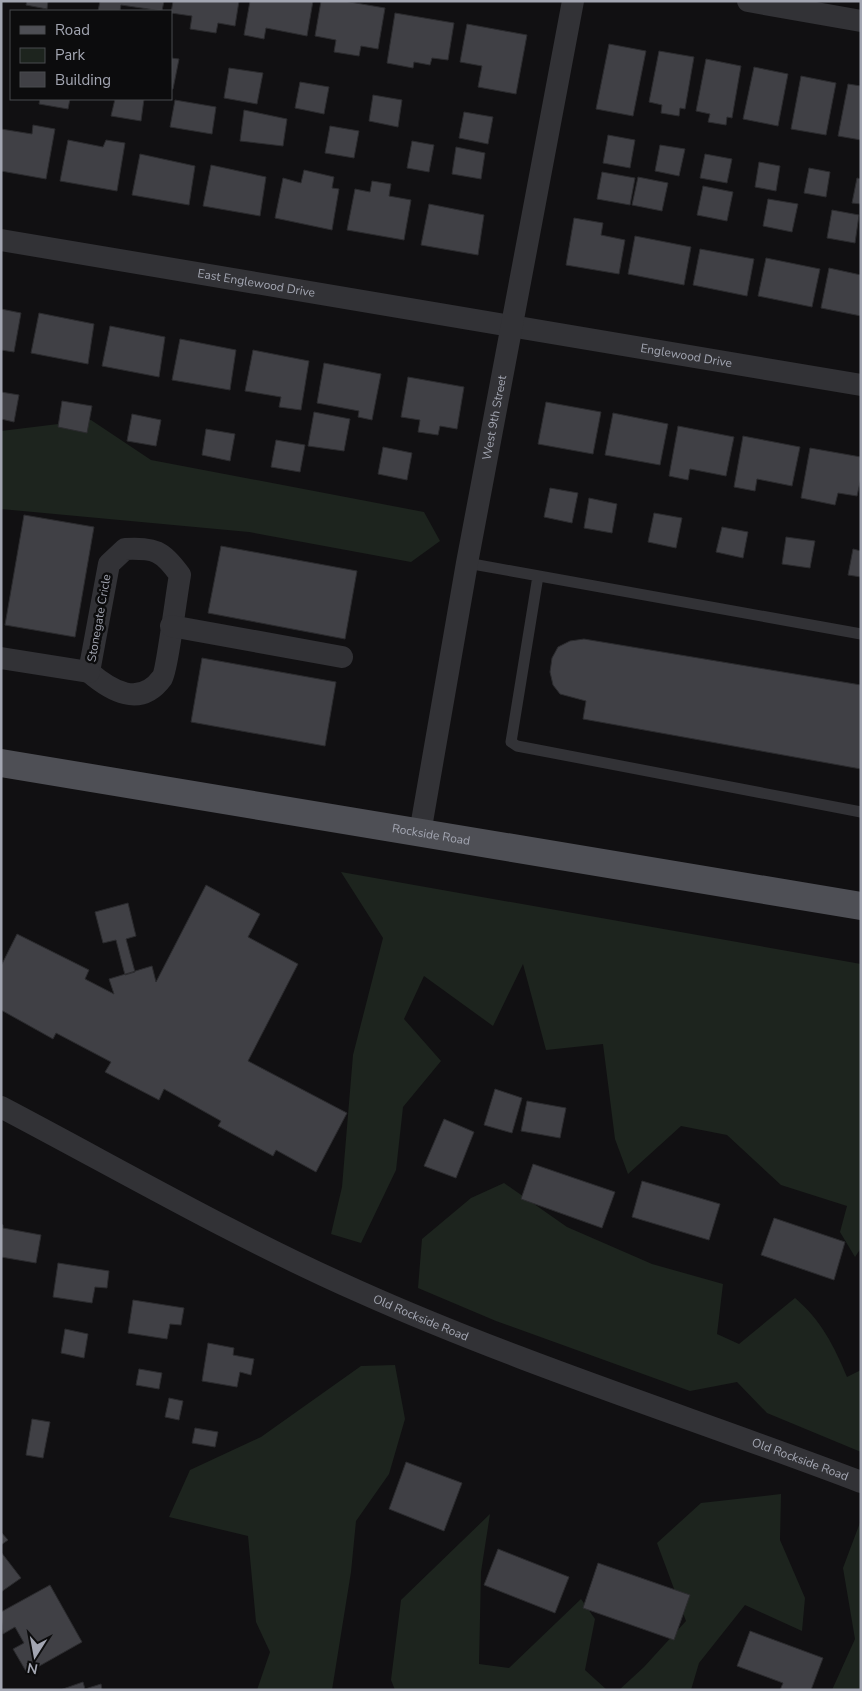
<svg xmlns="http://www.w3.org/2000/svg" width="862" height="1691" font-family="'Nunito Sans',sans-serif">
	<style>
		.green { fill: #1d241e }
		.building { fill: #404045; stroke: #2b2b2e }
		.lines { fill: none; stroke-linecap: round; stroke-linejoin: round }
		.lane { stroke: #323236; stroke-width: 11 }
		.street { stroke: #323236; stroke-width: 22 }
		.primary { stroke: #4e4f55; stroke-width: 28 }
		.labels { text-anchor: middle; stroke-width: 5; stroke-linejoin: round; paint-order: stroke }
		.street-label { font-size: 12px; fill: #a3a6b2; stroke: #0c0c0d }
	</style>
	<rect width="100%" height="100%" fill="#111012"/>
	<path class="green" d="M91 420 151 460 424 512 440 541 411 562 249 532 1 509V431Z
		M341 872 861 964V1248L855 1257 840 1232 847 1206 781 1185 727 1135 681 1126 628 1174 615 1139 603 1044 546 1050 523 964 493 1026 424 976 404 1019 441 1061 403 1107 396 1170 361 1243 331 1234 342 1187 353 1055 383 938Z
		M504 1183 567 1227 652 1264 723 1284 717 1334 739 1344 795 1298C821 1320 834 1346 847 1377L861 1370V1452L767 1413 737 1382 690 1391 496 1321 418 1288 422 1239 471 1198Z
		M395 1365 405 1419 389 1474 356 1521 351 1572 332 1690H257L270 1652 256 1622 248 1536 169 1517 190 1470 261 1437 361 1366Z
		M781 1494 780 1540 805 1598 802 1631 745 1605 699 1663 691 1690H619L644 1667 686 1621 657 1543 701 1503Z
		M490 1514 481 1572 479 1664 509 1668 581 1599 595 1619 585 1670 607 1690H395L391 1680 401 1600Z
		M861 1520V1690H832L855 1639 843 1568Z"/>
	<path class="building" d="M27 1H48L47 9 26 5Z
		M100 1H164L162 11 121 5 120 11H98Z
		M173 1H239L235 26 218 23 216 33 190 29 192 16 171 13Z
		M250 1H313L307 36 266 28 264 39 244 35Z
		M321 1H344L385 8 378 49 361 46 359 56 334 52 336 40 315 36Z
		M395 13 454 23 448 60 432 58 430 65 414 62 413 68 387 63Z
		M467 24 527 35 516 94 478 87 482 66 460 62Z
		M609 44 646 51 633 116 596 109Z
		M659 51 694 57 685 109 680 108 679 116 661 113 662 105 649 102Z
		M171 58 179 59 173 89H171Z
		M706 59 741 66 732 118 727 117 726 125 708 122 710 114 696 111Z
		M754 67 788 74 778 126 743 119Z
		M229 68 263 73 257 104 224 98Z
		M801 76 836 83 826 135 791 129Z
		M300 82 329 87 324 114 295 108Z
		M848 84 861 86V140L838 136Z
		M373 95 402 100 398 127 369 121Z
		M40 99H70L68 109 39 104Z
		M115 99H144L141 121 111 116Z
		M175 100 216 107 212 134 170 127Z
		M244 110 287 119 283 146 240 141Z
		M464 112 493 117 488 144 459 138Z
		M33 125 55 129 46 179 1 171V129L32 134Z
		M330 126 359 131 354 158 325 153Z
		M608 135 635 140 630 168 603 163Z
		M68 140 103 147 106 140 125 143 117 191 60 181Z
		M412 141 434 145 429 172 407 168Z
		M660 145 685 149 679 176 655 171Z
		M456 147 485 153 481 179 452 174Z
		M140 154 195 166 189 205 132 195Z
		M705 154 732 159 727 183 700 178Z
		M759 162 780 166 776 191 755 187Z
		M211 165 266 177 260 216 203 206Z
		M809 168 830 172 826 197 804 193Z
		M304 170 334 177 332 188 339 189 332 230 275 218 283 178 301 183Z
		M602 172 635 178 630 205 597 199Z
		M638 177 668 183 662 211 632 205Z
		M857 178 861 179V204L852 203Z
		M372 181 391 184 389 196 411 200 404 240 347 230 355 189 370 192Z
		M703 186 733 192 727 221 697 215Z
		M768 199 798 204 792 232 763 226Z
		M429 204 484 215 478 255 421 245Z
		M832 210 859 215 855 243 827 238Z
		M574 218 603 223 601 235 625 240 619 274 566 265Z
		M635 236 691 247 684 285 628 274Z
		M700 249 754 259 747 296 693 285Z
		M766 258 820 269 812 307 758 296Z
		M829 268 861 275V316L821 308Z
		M1 309 21 313 14 352 1 350Z
		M39 313 94 324 88 364 31 353Z
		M110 326 165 337 159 377 102 366Z
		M180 339 236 350 230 390 172 380Z
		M253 350 309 361 301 410 279 407 281 397 245 391Z
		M324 363 381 374 372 420 358 417 359 411 317 403Z
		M408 377 464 387 457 429 440 426 438 435 418 432 420 420 401 417Z
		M1 392 19 395 14 422 1 419Z
		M62 401 92 406 87 433 58 427Z
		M546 402 601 412 593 454 538 444Z
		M314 412 350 419 344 451 308 446Z
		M613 413 668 424 660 465 605 455Z
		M132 414 161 420 156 446 127 441Z
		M678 426 734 437 726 476 690 469 688 480 669 476Z
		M206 429 235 434 230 461 202 455Z
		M743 436 800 447 792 486 757 479 755 491 734 487Z
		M276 440 305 445 300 472 271 467Z
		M383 447 412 453 407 480 378 474Z
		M810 448 861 457V478L857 496 838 493 835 505 801 498Z
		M550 488 578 493 572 523 544 517Z
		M589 498 617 504 612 533 584 528Z
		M654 513 682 518 676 548 648 542Z
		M24 515 94 527 75 637 5 625Z
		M722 527 748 532 743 558 716 552Z
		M786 537 815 541 810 568 782 564Z
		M221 546 357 571 345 639 208 613Z
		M853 549 861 551V577L848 575Z
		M584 639 861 685V769L583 719 586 701 560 694 553 685 550 672 552 658 558 647 570 641Z
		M202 658 336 682 325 746 191 722Z
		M206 885 260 914 248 937 298 964 248 1061 347 1113 316 1172 276 1150 273 1156 218 1126 221 1121 164 1089 159 1100 105 1072 111 1062 56 1033 53 1039 1 1010V966L17 934 89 970 85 979 114 994 109 979 152 966 156 982Z
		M128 903 136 936 126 939 135 972 125 975 116 940 103 943 95 912Z
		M495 1089 522 1098 512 1133 484 1125Z
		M527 1101 566 1108 560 1138 521 1131Z
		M444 1119 474 1132 456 1178 424 1166Z
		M533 1164 615 1192 602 1228 521 1199Z
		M642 1181 720 1204 709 1240 632 1217Z
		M774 1218 845 1242 834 1280 761 1255Z
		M1 1224 3 1225V1228L41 1235 36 1263 1 1257Z
		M58 1263 109 1271 107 1288 95 1287 92 1303 53 1297Z
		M133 1300 184 1308 181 1325 170 1324 167 1339 128 1333Z
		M65 1329 88 1334 84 1358 61 1353Z
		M208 1343 234 1348 233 1355 254 1359 251 1375 240 1372 237 1387 202 1381Z
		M139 1369 162 1373 159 1389 136 1385Z
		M169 1398 183 1401 179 1420 165 1417Z
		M32 1419 50 1422 43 1458 26 1455Z
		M195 1428 218 1432 215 1447 192 1443Z
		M406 1462 462 1483 444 1531 389 1509Z
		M1 1532 8 1540 1 1545Z
		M498 1549 569 1577 555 1613 484 1585Z
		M1 1552 21 1578 1 1592Z
		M598 1563 690 1595 674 1640 583 1608Z
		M50 1585 82 1642 27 1673 13 1649 24 1643 15 1627 3 1634 1 1612Z
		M750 1631 823 1658 811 1690H780L783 1683 737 1666Z
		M83 1682 85 1689 101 1684 102 1690H60Z"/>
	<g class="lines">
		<path class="lane" d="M467 563 861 634
			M538 576 511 742 517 746 861 812"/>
		<g class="street">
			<path d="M748 1 861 21"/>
			<path id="s1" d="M1 240 861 385"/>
			<path d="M125 549C155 548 162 550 180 575 177 590 167 671 162 678 140 708 111 691 89 672L109 564Z"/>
			<path d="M171 626 342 657"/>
			<path d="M1 658 89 672"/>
			<path id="s2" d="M420 833 467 563 573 1"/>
			<path id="s3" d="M1 1107C119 1169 236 1237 358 1291 521 1364 693 1418 861 1482"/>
		</g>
		<path class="primary" id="s4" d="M1 763 861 906"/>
	</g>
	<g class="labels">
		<g class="street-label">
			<text dy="4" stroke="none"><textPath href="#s1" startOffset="259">East Englewood Drive</textPath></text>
			<text dy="4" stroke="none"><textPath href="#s1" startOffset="695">Englewood Drive</textPath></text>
			<text dy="4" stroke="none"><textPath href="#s2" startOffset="422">West 9th Street</textPath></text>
			<text transform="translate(99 618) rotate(-80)" y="4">Stonegate Cricle</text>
			<text dy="4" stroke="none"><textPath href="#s4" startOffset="436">Rockside Road</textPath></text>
			<text dy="4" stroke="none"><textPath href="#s3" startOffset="470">Old Rockside Road</textPath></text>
			<text dy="4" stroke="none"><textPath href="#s3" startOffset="875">Old Rockside Road</textPath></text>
		</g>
	</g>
	<rect width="862" height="1691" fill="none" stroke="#a3a6b2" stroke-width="5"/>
	<rect x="10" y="10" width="162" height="90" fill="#0c0c0d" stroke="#484a4f"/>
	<rect x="20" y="26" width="25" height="8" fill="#4e4f55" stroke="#484a4f"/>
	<text x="55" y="35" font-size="15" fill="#a3a6b2">Road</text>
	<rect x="20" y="48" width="25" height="15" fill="#1d241e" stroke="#484a4f"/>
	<text x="55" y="60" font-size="15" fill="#a3a6b2">Park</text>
	<rect x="20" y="72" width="25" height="15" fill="#404045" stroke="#484a4f"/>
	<text x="55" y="85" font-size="15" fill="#a3a6b2">Building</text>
	<g transform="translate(35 1656) rotate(191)" stroke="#0c0c0d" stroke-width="4" paint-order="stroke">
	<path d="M0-4L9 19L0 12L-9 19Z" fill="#a3a6b2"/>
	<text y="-8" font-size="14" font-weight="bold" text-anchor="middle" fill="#a3a6b2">N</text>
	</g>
</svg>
